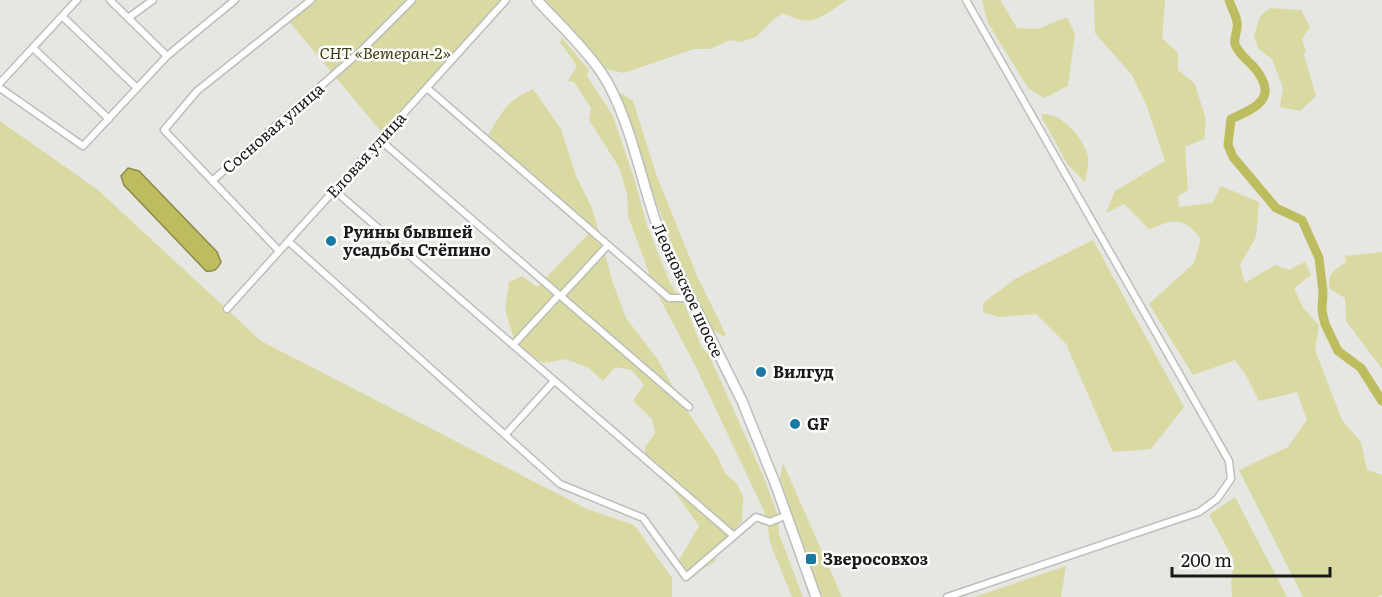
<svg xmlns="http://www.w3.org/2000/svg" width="1382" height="597" font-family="Literata,serif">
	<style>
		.green { fill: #d9daa2 }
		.water { fill: #bdbd60; stroke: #8c8c4a; stroke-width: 1.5 }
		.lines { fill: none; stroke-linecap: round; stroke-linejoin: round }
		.river { stroke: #bdbd60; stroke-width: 9 }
		.minor-casing { stroke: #bdbdb9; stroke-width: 9 }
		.secondary-casing { stroke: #bdbdb9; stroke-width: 12 }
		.minor { stroke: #fff; stroke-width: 6 }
		.secondary { stroke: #fff; stroke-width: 9 }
		.poi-dot { fill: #1879a5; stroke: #fffffe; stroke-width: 2 }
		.labels { text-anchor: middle; stroke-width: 5; stroke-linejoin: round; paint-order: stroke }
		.park-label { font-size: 16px; font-style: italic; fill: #3b3b13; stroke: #fffffe }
		.street-label { font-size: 16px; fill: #191918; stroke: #fffffe }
		.poi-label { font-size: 16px; font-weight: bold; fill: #191918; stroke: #fffffe; text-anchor: start }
	</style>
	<rect width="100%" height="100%" fill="#e6e6e2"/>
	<path class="green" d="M311 0H506L384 135 287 19Z
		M545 0H847C820 17 814 29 783 13L774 19 756 37 741 42 730 40 710 49H694L624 73 607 69Z
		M982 0H1000L1017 28 1038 29 1067 17 1075 34 1068 86 1044 98 1028 88 988 23Z
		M1094 0H1165L1162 38 1178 53V70L1195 84 1206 120 1204 139 1185 147 1188 190 1178 196 1179 207 1212 203 1221 186 1259 202 1256 237 1240 265 1245 283 1275 265 1289 270 1305 262 1311 275 1294 288 1303 308 1319 325 1315 350 1342 420 1361 442 1367 470 1382 475V595L1377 597H1303L1239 470 1288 447 1307 420 1297 392 1259 401 1247 377 1235 360 1193 375 1149 304 1194 263 1201 239C1182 215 1175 220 1149 229L1124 204 1106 213 1115 191 1165 161 1146 104 1132 75 1095 33Z
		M1270 8 1301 10 1310 27 1302 39 1306 51 1304 55 1316 96 1300 111 1280 107 1283 88 1272 59 1259 49 1254 36 1260 16Z
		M562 38 589 70 587 76 613 116 634 178 647 225 670 283 686 307 701 346 709 355 765 480 777 514 779 534 803 597H792L769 540C770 529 765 522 764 511L695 365 655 289 628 216 627 194 619 167 589 120 591 108 574 82 568 81 577 66 560 42Z
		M533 89 561 129 576 176 592 208 613 283 626 318 658 360 682 403 716 454 725 473 737 484 743 497 742 521 717 549 715 562 706 567 686 570 679 560 699 526 663 475 646 465 645 447 655 433 652 419 633 401 644 385 632 370 615 367 603 381 589 368 566 359 544 363 526 353 514 339 505 309 509 282 522 276 537 287 591 231 487 137C502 112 505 102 533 89Z
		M621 93 633 101 656 174 698 278 726 335 723 336 709 328 681 269 619 101Z
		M1042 114C1062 113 1081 136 1087 153 1090 161 1086 174 1085 182L1068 165 1042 118Z
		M0 121 98 190 261 341 587 509 634 525 672 578V597H0Z
		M1093 240 1184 407 1151 449 1113 452 1066 344 1036 314 999 317 983 312V303L1015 279Z
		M1382 252V369L1346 321 1345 298 1330 289C1326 274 1335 270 1346 262L1345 256Z
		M783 463 842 597H820L780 478Z
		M1235 497 1287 597H1232L1231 583 1234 560 1209 515Z
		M1066 566 1061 597H974Z"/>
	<path class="water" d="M128 168 139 171 217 252 221 262C217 270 214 272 206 271L124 185 121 176Z"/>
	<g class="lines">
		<path class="river" d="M1229 0C1231 7 1236 15 1237 22 1239 29 1233 38 1235 44 1238 53 1247 60 1253 66 1280 97 1258 107 1231 119L1228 145 1233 157 1276 208 1302 220 1319 258 1323 292 1322 311 1325 324 1338 351 1361 368 1382 401"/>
		<g class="minor-casing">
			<path id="minor" d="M110 0 167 56
				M62 16 137 88
				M128 18 153 0
				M33 48 109 119
				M0 83 77 0
				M0 88 83 146 167 56 235 0
				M427 88 669 298H689
				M380 140 689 407
				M212 181 362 50 412 0
				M334 190 734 536
				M288 241 560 484 643 518 686 577 756 517 770 522 787 515
				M279 251 164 130 197 91 311 0
				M561 296 608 245
				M227 309 506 0
				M513 345 559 295
				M505 435 554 381
				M947 597 1199 512 1217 499 1231 479 1229 461 966 0"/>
		</g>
		<g class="secondary-casing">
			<path id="secondary" d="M537 0C558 23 583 46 601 72 632 118 642 191 664 244L742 401 775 483 816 597"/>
		</g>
		<use href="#minor" class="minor"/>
		<use href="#secondary" class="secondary"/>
	</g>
	<g class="poi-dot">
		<circle cx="331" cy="241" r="6"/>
		<circle cx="761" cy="372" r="6"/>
		<circle cx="795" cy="424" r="6"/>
		<rect x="805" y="553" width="12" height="12" rx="3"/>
	</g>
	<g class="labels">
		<g class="park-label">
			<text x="385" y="59">СНТ «Ветеран-2»</text>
		</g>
		<g class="street-label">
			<text transform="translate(273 128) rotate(-41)" y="6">Сосновая улица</text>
			<text transform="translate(366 155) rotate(-48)" y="6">Еловая улица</text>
			<text transform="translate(688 290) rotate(65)" y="6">Леоновское шоссе</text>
		</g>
		<g class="poi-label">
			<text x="343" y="238">Руины бывшей<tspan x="343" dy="18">усадьбы Стёпино</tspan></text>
			<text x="773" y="378">Вилгуд</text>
			<text x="807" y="430">GF</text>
			<text x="823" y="565">Зверосовхоз</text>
		</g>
	</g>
	<path d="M1172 567v9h158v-9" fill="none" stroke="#191918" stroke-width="3"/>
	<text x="1181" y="567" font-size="18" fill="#191918" stroke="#fffffe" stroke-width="4.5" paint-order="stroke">200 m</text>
</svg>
